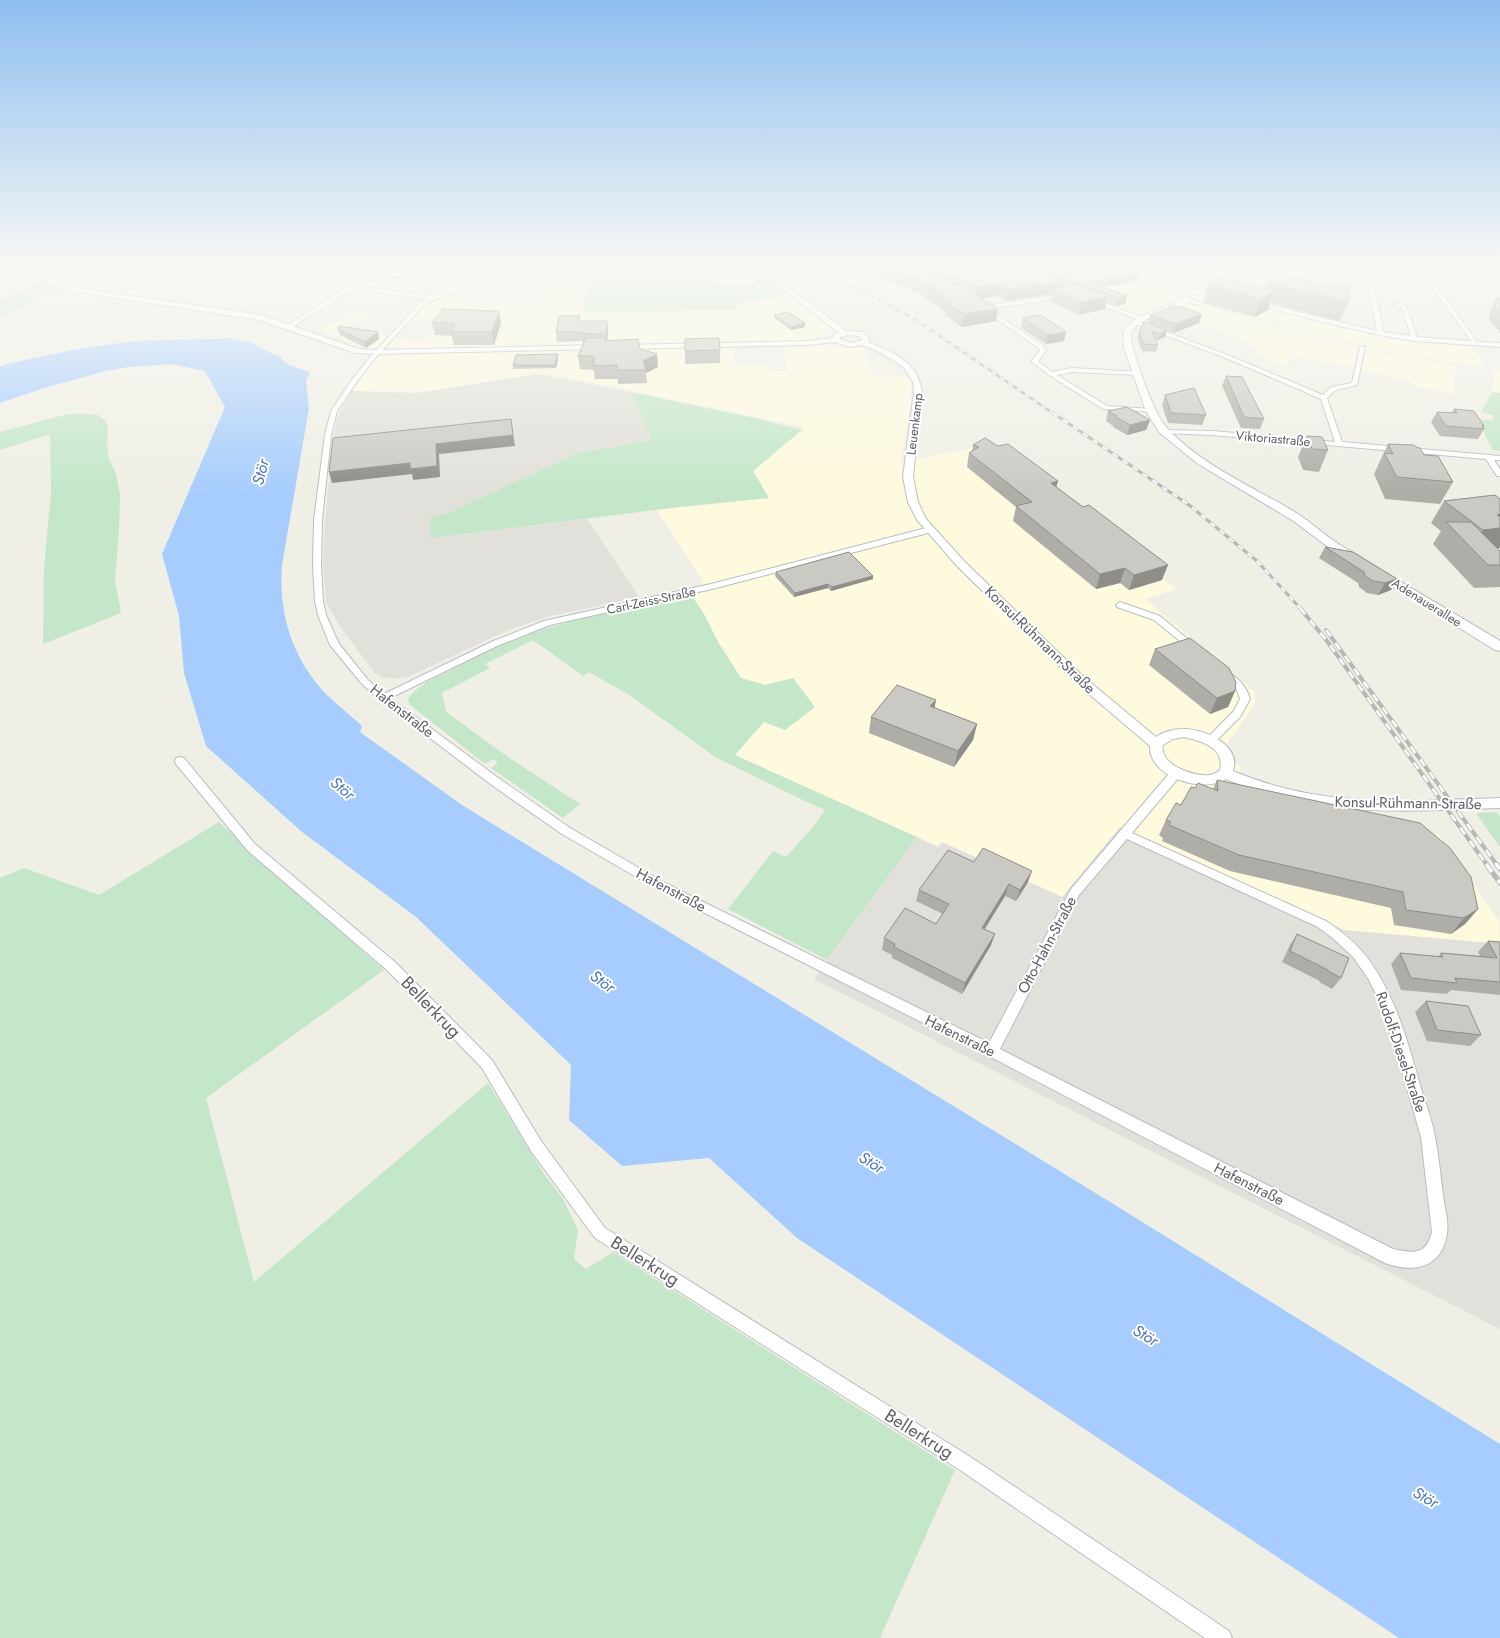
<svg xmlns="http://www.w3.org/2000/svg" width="1500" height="1638" font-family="Jost,sans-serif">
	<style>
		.commercial { fill: #fefadd }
		.industrial { fill: #e1e0da }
		.green { fill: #c3e7c8 }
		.water { fill: #a7cdfe }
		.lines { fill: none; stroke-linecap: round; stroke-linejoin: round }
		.minor-casing { stroke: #babcc1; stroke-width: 2 }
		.tertiary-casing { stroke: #babcc1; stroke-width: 2 }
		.secondary-casing { stroke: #bbbdc3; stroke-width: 2 }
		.minor { fill: #fff; fill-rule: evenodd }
		.tertiary { fill: #fff; fill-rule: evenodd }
		.secondary { fill: #fff; fill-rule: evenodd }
		.rail-far3-casing { stroke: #b6b7b7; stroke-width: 2.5 }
		.rail-far2-casing { stroke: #b6b7b7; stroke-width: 3 }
		.rail-far1-casing { stroke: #b6b7b7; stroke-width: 4 }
		.rail-casing { stroke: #b6b7b7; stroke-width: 5 }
		.rail-far3 { stroke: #fff; stroke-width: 1.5; stroke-dasharray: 5; stroke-linecap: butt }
		.rail-far2 { stroke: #fff; stroke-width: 2; stroke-dasharray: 6; stroke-linecap: butt }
		.rail-far1 { stroke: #fff; stroke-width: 2.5; stroke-dasharray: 8; stroke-linecap: butt }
		.rail { stroke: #fff; stroke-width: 3.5; stroke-dasharray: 10; stroke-linecap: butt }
		.tertiary-bridge-casing { stroke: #babcc1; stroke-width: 8; stroke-linecap: butt }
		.tertiary-bridge { stroke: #fff; stroke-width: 8 }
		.wall { fill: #afada8 }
		.shaded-wall { fill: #8e8d88 }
		.building { fill: #cbc9c3; stroke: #8e8d88 }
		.labels { text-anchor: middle; stroke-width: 4; stroke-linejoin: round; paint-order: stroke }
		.far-street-label { font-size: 13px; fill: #5d6066; stroke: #fff }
		.street-label { font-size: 15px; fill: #5d6066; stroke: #fff }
		.water-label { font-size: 16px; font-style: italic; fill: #4874c3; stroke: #fff }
		.near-street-label { font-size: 18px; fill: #5d6066; stroke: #fff }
	</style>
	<rect width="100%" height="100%" fill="#f0efe6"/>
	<path class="commercial" d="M1143 264H1184L1198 269 1204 267 1238 280 1216 289Z
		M1137 272 1178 295 1180 298 1175 303 1139 316 1045 281Z
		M560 274 575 276 578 274 602 276 589 286 582 312 738 309 735 304 785 296 822 322 832 331V334L826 337 797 342 393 350 389 349V346L394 339 426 340 442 320 414 319 428 304 436 299 445 296 478 299 483 296 524 300Z
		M1202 293 1221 295 1385 336 1472 345 1483 363 1481 367 1438 361 1376 349 1317 334 1208 304 1195 297 1196 294Z
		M1193 303 1273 325 1359 347 1354 368 1293 357 1287 364 1279 365 1260 354 1247 343 1233 336 1200 323 1204 321 1173 310Z
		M354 312 371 315 346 328 357 329 350 332 355 335 387 337 377 347 364 348 321 329Z
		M824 344 864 348 872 376H908L911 380V399L901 462 982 446 1089 521 1177 589 1145 599 1255 692V704L1228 742V749L1234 761 1241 768 1236 795 1438 834 1499 921 1500 944 1344 930 1120 827 1062 897 942 842 938 847 734 755 764 722 785 730 815 707 779 681 765 685 741 678 718 642 704 614 692 596 703 581 657 510 769 498 753 471 805 427 547 373 417 393 352 391 376 359 382 355 388 353 733 346 735 366 771 365 772 371H787L782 345Z
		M1367 349 1456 366 1453 394 1413 386 1409 380 1361 372Z
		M1493 370H1500V393L1492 392Z"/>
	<path class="industrial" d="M0 264H44L0 286Z
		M46 264H300L298 269 277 278 252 282 158 264 142 268Z
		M536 374 630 392 652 440 578 453 448 513 430 518 431 538 587 519 639 597 547 617 506 631 410 676 394 679 383 677 374 672 341 628 326 602 323 563 325 522 333 438 337 419 344 404 352 391 417 393Z
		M1120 827 1344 930 1500 944V1329L814 979 917 837 938 847 942 842 1062 897Z"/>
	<path class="green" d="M757 272 774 276 772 284 778 291 785 296 736 304 738 310 582 312 589 286 602 276 610 277 612 275 719 282 722 285 754 284Z
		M40 281 62 289 49 292 0 319V301L7 296 27 291 31 284Z
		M630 392 759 419 802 430 753 471 769 498 679 507 431 538 430 518 448 513 578 453 652 440Z
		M1492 392 1500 393V451L1493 450 1482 429 1479 419 1493 421V415L1481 412Z
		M78 413 98 415 105 420 108 428 107 444 109 458 116 474 120 495 119 532 115 579 121 613 43 644 44 567 51 493 50 434 0 450V432L64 415Z
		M692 596 704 614 718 642 741 678 765 685 793 678 815 707 785 730 764 722 735 755 917 837 827 960 728 909 773 851 786 857 814 826 825 810 805 801 715 757 631 696 589 672 583 676 533 640 485 664 490 668 442 693 446 712 511 759 580 804 563 818 491 768 498 763 493 759 485 764 410 705 408 699C415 687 434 678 447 672 480 654 514 637 550 627 597 614 645 606 692 596Z
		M1497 812 1500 817V847L1476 813Z
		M219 822 384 970 206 1098 254 1282 488 1083 544 1174 563 1199 578 1230 574 1259 586 1269 613 1252 955 1470 880 1638H0V878L24 868 99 895Z"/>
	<path class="water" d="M230 338 252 343 275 355 281 357C286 368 301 367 310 373L306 380 309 408 282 565C278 614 293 661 328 696 339 706 351 716 362 726L360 732 462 805 1115 1205 1500 1444V1638H1399L797 1238 709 1158 622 1166 569 1120 571 1065 416 917 302 832 206 746 184 673 179 616 162 554 225 407 205 371 171 364 128 367 106 371 44 388 0 403V366C40 356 80 348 120 343 157 338 194 341 230 338Z"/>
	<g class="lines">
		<g class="minor-casing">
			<path id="minor" d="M349 264H354L355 277 393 275 415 264H420L396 277 355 280V286L431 296 503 264H510L424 305 375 358 356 383 337 411 331 435 322 520 321 566 323 601 326 615 339 644 368 680 384 694 491 642 544 621 711 584 926 528H932V532L712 589 550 625 497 646 390 698 501 780 570 828 665 883 989 1043 1071 889 1172 770H1180L1181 773 1180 776 1132 833 1326 921C1347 935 1364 950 1377 972 1398 1006 1409 1046 1420 1085 1425 1102 1432 1119 1435 1137 1439 1156 1440 1175 1443 1194 1444 1206 1449 1221 1447 1233 1443 1267 1414 1274 1385 1263L987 1055 657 889 562 834 493 786 380 700 362 684 330 645 318 615 315 601 313 566 314 520 325 435 331 411 351 381 371 356 420 303 427 299 353 289 290 328H286V326L349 286 350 279ZM1127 839 1318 927 1335 940 1354 958 1369 980 1381 1004 1395 1046 1421 1137 1432 1232C1426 1256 1413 1253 1393 1249L1000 1049 1079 895Z
				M992 264H999L1021 273 1016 274Z
				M1136 264H1144L1133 268 1130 266Z
				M1256 264H1261L1264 271 1262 274 1216 293 1183 295 1180 293 1183 291 1213 290 1258 272Z
				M1325 264H1367L1368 265 1422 268 1500 264V268L1426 271 1477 342 1500 343V347L1415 341 1379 335 1327 323 1259 305 1262 303 1377 331 1369 289 1363 268 1327 266ZM1369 268 1420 271 1471 341 1417 337 1406 306 1396 303 1393 305 1401 307 1411 336 1383 332 1375 289Z
				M1065 294 1068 296 1067 297 988 309 1044 346 1046 351 1038 361 1052 372 1072 368 1140 372 1141 373 1138 375 1072 372 1057 375 1107 406 1151 409 1153 410V412L1103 409 1049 375 1032 362V360L1040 351 1039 348 980 308 983 306Z
				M1092 298 1144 318 1145 319 1140 320 1090 301V299Z
				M1186 298 1202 302 1203 303 1200 305 1184 301V299Z
				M1133 321H1137L1230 356 1323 395 1331 387 1352 383 1360 347 1365 346 1357 385 1336 390 1327 398 1342 442 1500 456V460H1494L1500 469V476H1497L1486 459 1212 435 1163 433V431L1165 430 1212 431 1335 442 1321 399 1226 358 1133 323Z
				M1120 602 1160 616 1201 650 1196 653 1193 652 1154 620 1117 607 1116 605Z
				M1226 672C1237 675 1247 688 1250 699L1240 717 1215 742H1207L1206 740 1207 738 1233 712 1240 699 1237 690 1221 675Z
				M180 757 184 758 255 844 396 963 492 1060 541 1141 605 1228 972 1458 1229 1631 1232 1638H1205L960 1470 595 1238 531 1151 482 1068 388 971 247 850 176 764 175 761 176 758Z"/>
		</g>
		<g class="tertiary-casing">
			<path id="tertiary" d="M49 264H56L47 271 44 276 55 282 83 289 242 312 264 316 359 349 378 350 600 345 604 347 600 349 378 354 355 353 259 320 83 293 51 285 40 279 38 276 42 269Z
				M649 264 751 267 786 274 802 270V272L788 277 785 282 788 287 846 331 864 332 870 340 868 342C894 353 918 361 922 392L913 477 918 502 926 519 965 562 1084 677 1156 737C1163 732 1173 729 1183 729 1203 728 1242 745 1233 771 1323 809 1406 801 1500 798V808C1401 811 1320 819 1226 779 1204 794 1148 777 1150 746L1076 683 957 566 917 520 908 502 903 477 914 392 913 382 904 368 896 362 879 352 862 345 848 347 835 342 808 345 618 349 617 347 621 345 808 341 833 338 834 334 839 333 783 289 779 282 782 277 751 271 652 266ZM848 335 859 336 862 340 852 343 840 339V337ZM1184 737C1201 741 1225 747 1220 770 1217 772 1213 775 1209 775 1194 777 1158 764 1163 745L1173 739Z
				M825 264H838L835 266 823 267V265Z"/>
		</g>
		<g class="secondary-casing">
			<path id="secondary" d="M1123 264C1141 262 1180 283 1191 297L1189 302 1185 305C1169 310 1139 318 1131 333 1130 350 1155 416 1167 428 1202 466 1254 487 1298 514 1312 523 1323 534 1337 543 1391 577 1446 608 1500 641V651L1495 650 1327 546 1292 520 1198 464 1160 433 1150 418 1144 406 1124 348 1123 333 1127 326 1139 317 1179 301 1183 297 1166 285Z"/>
		</g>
		<use href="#minor" class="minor"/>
		<use href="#tertiary" class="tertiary"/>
		<use href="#secondary" class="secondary"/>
		<g class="rail-far3-casing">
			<path id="rail-far3" d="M801 264 859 289 918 321 1054 414"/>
		</g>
		<g class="rail-far2-casing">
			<path id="rail-far2" d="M1053 413 1189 505 1257 561 1301 609"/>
		</g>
		<g class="rail-far1-casing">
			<path id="rail-far1" d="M1300 608 1327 641 1487 865
				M1326 630 1497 865"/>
		</g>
		<g class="rail-casing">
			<path id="rail" d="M1486 864 1500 883
				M1496 864 1500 869"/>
		</g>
		<use href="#rail-far3" class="rail-far3"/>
		<use href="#rail-far2" class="rail-far2"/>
		<use href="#rail-far1" class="rail-far1"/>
		<use href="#rail" class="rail"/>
		<g class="tertiary-bridge-casing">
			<path id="tertiary-bridge" d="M800 271 825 266"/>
		</g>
		<use href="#tertiary-bridge" class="tertiary-bridge"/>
	</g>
	<path class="wall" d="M855 264H904L929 273 930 268 996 270 1052 276V274L1140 273 1138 280 1104 287 1127 296 1125 304 1116 306 1106 302 1105 309 1079 315 1050 301 1052 294 1006 301 998 296 982 298 998 309 996 321 962 327 945 315V311L919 293 854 267Z
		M1209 283 1264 289 1267 283 1348 302 1340 321 1270 303 1268 310 1255 317 1204 303 1203 301Z
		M1497 298H1500V333L1489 319 1491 310Z
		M499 311 501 323 494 345H454L452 336 435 335 432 323Z
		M774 315 805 327 791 330 774 318Z
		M1150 315 1199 323 1174 333 1167 331 1165 337 1158 340 1155 339 1158 345 1156 352 1142 351 1137 338 1139 332 1148 323Z
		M1023 318 1064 341 1046 344 1021 328Z
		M580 321 608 330 607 341 640 349 658 367 646 373 647 383 618 384V379H595L594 370 580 369 578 356 584 343H582V341L557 342 556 332Z
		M338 329 379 339 366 348 340 335Z
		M685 339 720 350V363L685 364Z
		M558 358 556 368 513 369V365Z
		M1226 376 1264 419 1260 429 1241 428 1222 386Z
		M1165 395 1206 415 1202 425 1168 423 1162 405Z
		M1454 409 1484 426 1483 428 1484 429 1478 439 1440 436 1431 422 1437 412 1452 413Z
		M1108 411 1150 420 1146 430 1127 435 1113 427V426L1106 421Z
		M1307 436 1328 450 1319 472 1303 470 1298 457Z
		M985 438 1056 487 1162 580 1129 590 1120 583 1096 589 1013 521 1016 507 967 467 969 453 972 451 973 445Z
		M1388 444 1416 447 1453 482 1440 504 1385 499 1374 474 1378 466V465Z
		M1500 499V547L1499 548H1498L1500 551V587L1474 588 1433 544 1441 531 1431 523 1444 501Z
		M1325 547 1397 579 1391 590 1378 595 1367 593 1359 587 1358 583 1319 558Z
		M776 572 873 576V579L831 591 828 588 794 597 775 576Z
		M1155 649 1235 691 1228 707 1210 714 1149 665Z
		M936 700 934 708 977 724 973 740 954 767 869 733 871 717Z
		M1217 780 1478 909 1465 924 1451 934 1394 925 1391 908 1230 871 1162 841 1163 838 1159 835 1166 820 1181 805 1195 788 1213 789Z
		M974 862 1028 882 1016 901 1005 896 985 929 991 945 962 994 892 958V955L882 950 884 938 936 924 943 914 916 901 919 890Z
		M1297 934 1341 978 1332 989 1319 982 1320 981 1282 962 1290 945Z
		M1488 941 1500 942V995L1451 990 1447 994 1401 990 1391 964 1400 953 1438 957 1441 953 1480 956 1478 952Z
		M1426 1001 1481 1035 1470 1046 1427 1041 1415 1012Z"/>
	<path class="shaded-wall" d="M1140 273 1138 280 1094 289 1091 283Z
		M1066 281 1063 292 1053 289 1052 294 1006 301 1008 289Z
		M1000 284 998 296 975 299 977 287Z
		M1274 291 1268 310 1255 317 1261 299Z
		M1108 296 1105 309 1079 315 1082 302Z
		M1127 296 1125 304 1116 306 1118 298Z
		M998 309 996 321 962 327 964 314Z
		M499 311 501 323 494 345 492 332Z
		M1202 314 1199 323 1174 333 1176 324Z
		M607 321 608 330 607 343 606 334Z
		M805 323V327L791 330V327Z
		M1167 330 1165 337 1158 340 1160 334Z
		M378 332 379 339 366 348 365 342Z
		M1066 332 1064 341 1046 344 1048 335Z
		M558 354V358L556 368 555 365Z
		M657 354 658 367 646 373V370L643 361Z
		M511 419 515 446 439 454 440 477 413 480 412 474 332 483 329 472 436 444Z
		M1150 420 1146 430 1127 435 1130 425Z
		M1058 481 1054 495 1051 483Z
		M1500 514V547L1499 548 1475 551 1472 548 1483 530 1497 515Z
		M1168 565 1162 580 1129 590 1134 575Z
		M1125 568 1120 583 1096 589 1100 574Z
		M873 576V579L831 591 832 587Z
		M1397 579 1391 590 1378 595 1385 583Z
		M828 584V588L794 597 795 593Z
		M1235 691 1228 707 1210 714 1217 698Z
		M936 700 933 715 930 706Z
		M977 724 973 740 954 767 958 751Z
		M1032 871 1028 882 1016 901 1020 890Z
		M1009 884 1005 896 978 939 982 928Z
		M1478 909 1465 924 1451 934 1464 918Z
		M995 934 991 945 962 994 965 983Z"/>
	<path class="building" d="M877 264H904L965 287 998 309 964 314 947 303 952 302 921 281Z
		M944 264H956L996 270 1017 264 1066 281 1008 289 1000 284 977 287 970 283 930 268Z
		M1086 264H1125L1140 273 1091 283 1127 296 1118 298 1052 274Z
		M1290 277 1329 286 1335 282 1349 286 1348 302 1267 283 1273 280 1282 282Z
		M1222 278 1274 291 1261 299 1210 285 1209 283Z
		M1078 285 1108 296 1082 302 1053 289Z
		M1497 298H1500V313L1495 307Z
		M1175 305 1202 314 1176 324 1150 315Z
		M443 309 499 311 492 332H451L455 323H432Z
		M788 312 805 323 791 327 774 315Z
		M1041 315 1066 332 1048 335 1023 318Z
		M559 316H580L579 321H607L606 334H590L581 333V332H556Z
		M1144 322 1167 330 1160 334 1152 331 1158 345 1144 344 1139 332Z
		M339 326 378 332 365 342 338 329Z
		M586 338H605V341L638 339 640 349 657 354 643 361 646 370H617V365L594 366V356H578Z
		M719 338 720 350 685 351V339Z
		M558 354 555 365H513L516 355Z
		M1226 376 1242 377 1264 419 1244 417Z
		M1194 388 1206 415 1171 413 1165 395Z
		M1127 407 1150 420 1130 425 1116 417 1117 416 1108 411Z
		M1454 409 1474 411 1484 426 1482 425 1484 429 1446 426 1437 412 1457 413Z
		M511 419 513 435 436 444 437 466 410 469V463L329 472 333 438Z
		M1307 436 1322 437 1328 450 1312 449Z
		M985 438 998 446 1008 444 1058 481 1051 483 1083 507 1089 505 1168 565 1134 575 1125 568 1100 574 1016 506 1032 502 969 453 979 447 973 445Z
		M1388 444 1414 445 1416 447 1420 448 1424 455 1438 456 1453 482 1397 477 1384 453 1393 454Z
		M1495 495 1500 499V514L1497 515 1500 517V528L1483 530 1444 501Z
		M1446 522H1471L1500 551V565H1488Z
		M1325 547 1353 552 1397 579 1385 583 1373 581 1365 576 1364 572Z
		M849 552 873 576 832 587 828 584 795 593 776 572Z
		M1190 638 1229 668 1236 682 1235 691 1217 698 1155 649Z
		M897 685 936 700 930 706 977 724 958 751 871 717Z
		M1217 780 1420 823 1450 848 1471 877 1478 909 1464 918 1406 910 1403 892 1239 855 1169 825 1171 822 1166 820 1176 803 1181 805 1191 787 1195 788 1198 783 1218 791Z
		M983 848 1032 871 1020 890 1009 884 982 928 995 934 965 983 894 947 895 944 884 938 905 908 936 924 949 904 919 890 948 850 974 862Z
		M1297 934 1349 958 1341 978 1328 971V970L1290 951Z
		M1488 941 1500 942V982L1455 978 1457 983 1411 978 1400 953 1443 957 1441 953 1497 958Z
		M1426 1001 1468 1006 1481 1035 1437 1030Z"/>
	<linearGradient id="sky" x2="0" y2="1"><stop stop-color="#8ebef1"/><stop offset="0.54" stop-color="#f8f8f4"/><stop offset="1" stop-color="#f8f8f4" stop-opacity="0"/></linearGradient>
	<rect width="1500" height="493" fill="url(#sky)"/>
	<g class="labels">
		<g class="far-street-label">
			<text transform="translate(914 424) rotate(-83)" y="5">Leuenkamp</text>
			<text transform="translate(1273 438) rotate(5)" y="5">Viktoriastraße</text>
			<text transform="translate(651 600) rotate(-12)" y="5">Carl-Zeiss-Straße</text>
			<text transform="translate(1427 602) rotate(32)" y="5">Adenauerallee</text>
		</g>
		<g class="street-label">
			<text transform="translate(1040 640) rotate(44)" y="5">Konsul-Rühmann-Straße</text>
			<text transform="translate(402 711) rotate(38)" y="5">Hafenstraße</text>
			<text transform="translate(1408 803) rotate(1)" y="5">Konsul-Rühmann-Straße</text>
			<text transform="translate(671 890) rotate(28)" y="5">Hafenstraße</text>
			<text transform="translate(1047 945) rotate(-62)" y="5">Otto-Hahn-Straße</text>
			<text transform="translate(960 1036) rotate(26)" y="5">Hafenstraße</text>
			<text transform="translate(1401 1052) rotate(71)" y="5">Rudolf-Diesel-Straße</text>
			<text transform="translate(1249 1184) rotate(27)" y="5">Hafenstraße</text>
		</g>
		<g class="water-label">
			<text transform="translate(260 472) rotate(-76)" y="6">Stör</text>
			<text transform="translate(343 788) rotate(40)" y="6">Stör</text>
			<text transform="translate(603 981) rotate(36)" y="6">Stör</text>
			<text transform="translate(872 1162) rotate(32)" y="6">Stör</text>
			<text transform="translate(1146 1335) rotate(31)" y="6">Stör</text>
			<text transform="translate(1426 1497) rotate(30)" y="6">Stör</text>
		</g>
		<g class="near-street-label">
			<text transform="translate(431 1007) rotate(46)" y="6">Bellerkrug</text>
			<text transform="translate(645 1261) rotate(32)" y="6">Bellerkrug</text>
			<text transform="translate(919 1434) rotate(32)" y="6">Bellerkrug</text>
		</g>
	</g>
</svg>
